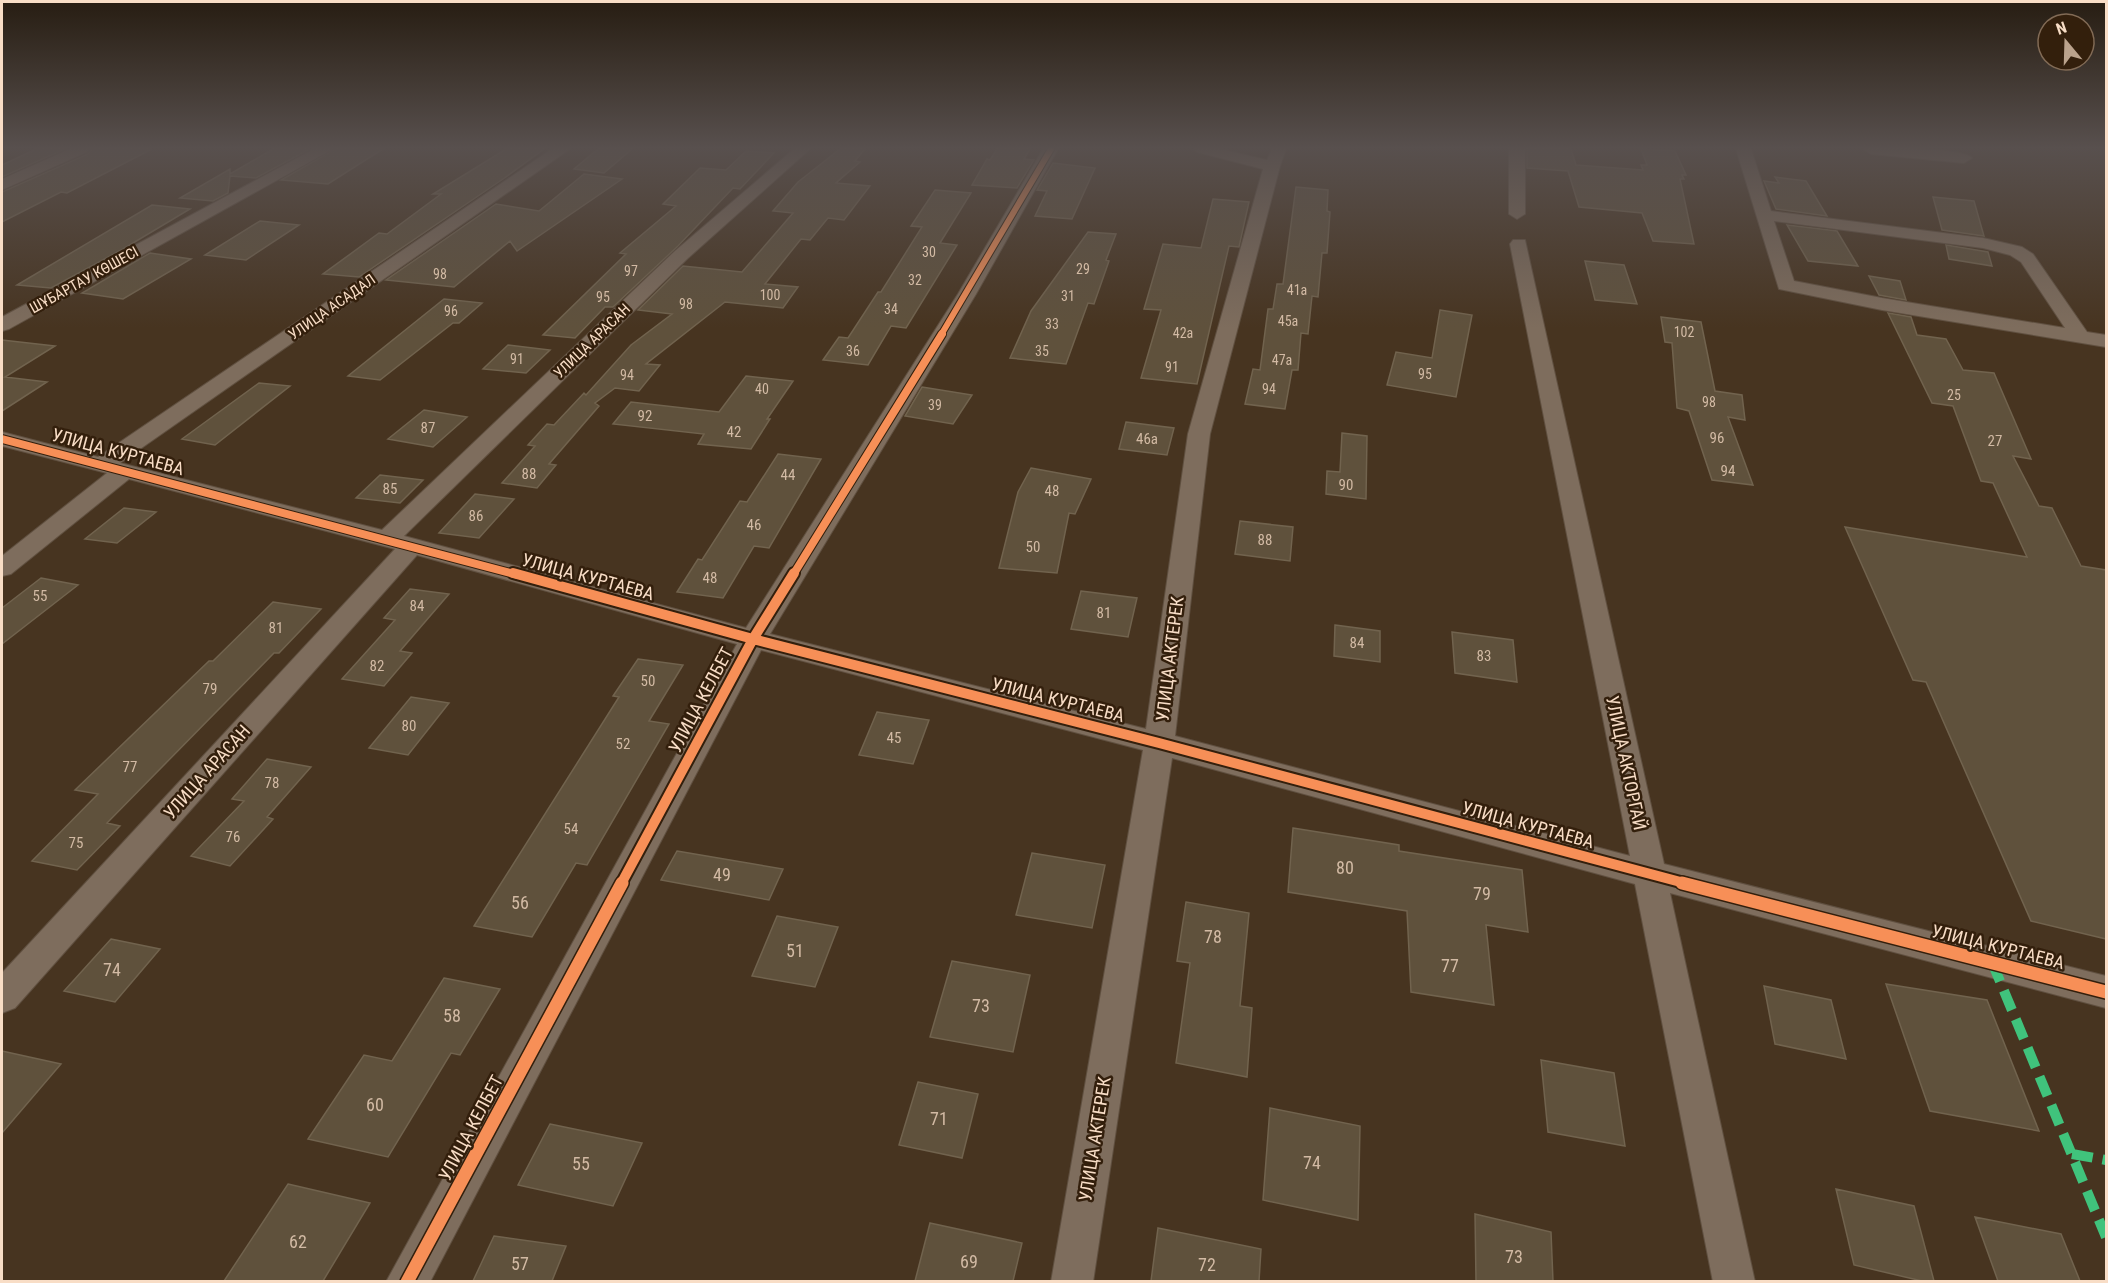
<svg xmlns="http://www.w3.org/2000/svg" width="2108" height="1283" font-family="'Roboto Condensed',sans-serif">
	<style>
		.building { fill: #5f513c; stroke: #71634e; stroke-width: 1.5 }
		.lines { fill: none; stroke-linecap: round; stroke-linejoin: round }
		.street-casing { stroke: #605040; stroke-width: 2 }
		.street { fill: #7e6d5d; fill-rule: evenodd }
		.quiet { stroke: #40c37c; stroke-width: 10; stroke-dasharray: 21 10; stroke-linecap: butt }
		.cycleway-far3-casing { stroke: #331f0c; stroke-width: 8 }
		.cycleway-far2-casing { stroke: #331f0c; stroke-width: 10 }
		.cycleway-far1-casing { stroke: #331f0c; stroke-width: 14 }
		.cycleway-casing { stroke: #331f0c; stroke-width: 16 }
		.cycleway-far3 { stroke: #f78f57; stroke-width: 6 }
		.cycleway-far2 { stroke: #f78f57; stroke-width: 8 }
		.cycleway-far1 { stroke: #f78f57; stroke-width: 10 }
		.cycleway { stroke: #f78f57; stroke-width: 13 }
		.labels { text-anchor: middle; stroke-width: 5; stroke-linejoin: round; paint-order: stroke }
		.far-number-label { font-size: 14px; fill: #d2baa4 }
		.far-street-label { font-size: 15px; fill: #f8ddc6; stroke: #331f0c }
		.number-label { font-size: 15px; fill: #d2baa4 }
		.street-label { font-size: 18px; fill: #f8ddc6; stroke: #331f0c }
		.near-number-label { font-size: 18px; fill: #d2baa4 }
	</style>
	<rect width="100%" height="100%" fill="#473420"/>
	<path class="building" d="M36 149H65L2 177V165Z
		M92 149H152L67 193 61 192 2 222V192L88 154Z
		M273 149H310L256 178 230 176 228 193 213 201 180 198 230 169V174Z
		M335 149H383L328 184 281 180Z
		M506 149H544L506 177 359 277 323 274 379 233 387 234 441 194H433Z
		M598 149H632L604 173 574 169Z
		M840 149H865L855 161 860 162 836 183 870 186 844 220 828 218 810 240 801 239 765 284 798 287 783 308 725 302 646 364 660 365 639 391 615 388 595 403 599 406 549 464 556 465 537 488 502 483 535 446 528 445 547 424 554 425 584 393 586 395 631 345 672 314 638 310 683 266 742 272 793 213 773 211 798 182Z
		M997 149H1030L1024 159 1034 160 1017 188 972 185 987 159 990 160Z
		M1527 149H1571L1576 165 1643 170 1641 165H1647L1641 149 1675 151 1686 175H1682L1684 179H1680L1694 244 1653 241 1642 213 1579 207 1568 171 1527 168Z
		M746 151 774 153 740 189 733 188 678 246 613 307H605L575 338 543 335 626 254 620 253 676 206 663 204 700 168 726 170Z
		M1053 163 1095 168 1072 219 1035 216 1047 191 1037 190Z
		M584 174 622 179 517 251 510 241 454 287 386 280 496 204 539 211Z
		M1775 177 1806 181 1827 216 1776 209 1764 181 1779 183Z
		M1296 187 1328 190 1327 211 1330 212 1327 253H1322L1318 297 1312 296 1308 334 1301 333 1298 370H1292L1285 409 1245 404 1253 369 1260 370 1268 309H1273L1277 284H1283Z
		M935 190 971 193 940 243 957 245 906 328 891 326 868 365 823 360 839 337 848 338 878 292H881L922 227 911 226Z
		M1933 197 1974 201 1984 236 1942 230Z
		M1213 199 1249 202 1239 247 1229 246 1197 384 1141 378 1161 310 1144 309 1163 244 1201 248Z
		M152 205 190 209 123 249 51 288 17 285Z
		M260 221 299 225 246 260 205 255Z
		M1787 225 1837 231 1858 266 1808 261Z
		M1088 232 1116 234 1106 260 1109 261 1094 304 1088 303 1066 364 1010 358 1031 311Z
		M1946 245 1988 252 1992 266 1949 259Z
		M150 253 191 259 123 299 82 293Z
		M1585 261 1624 265 1637 304 1595 300Z
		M1869 276 1900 281 1906 300 1879 295Z
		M444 299 482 303 459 323H453L380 380 348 376Z
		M1440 310 1472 315 1456 397 1387 385 1396 352 1432 358Z
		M1888 313 1911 317 1917 335 1946 339 1963 370 1994 373 2031 459 2013 456 2039 506 2052 508 2081 566 2106 570V939L2031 921 1926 682 1913 680 1845 527 2027 557 1993 483 1981 481 1953 406 1932 403Z
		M1661 317 1701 322 1715 391 1742 395 1745 420 1728 417 1753 485 1712 480 1689 411 1677 408 1672 343 1665 342Z
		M2 340 55 346 5 377 47 382 2 411Z
		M508 345 550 350 526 373 483 369Z
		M746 376 793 381 767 419H770L751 449 698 444 704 434 613 424 631 402 719 412Z
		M259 383 290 386 215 445 182 439Z
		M922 387 972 395 953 424 905 416Z
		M424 410 467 417 433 447 388 439Z
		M1126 422 1174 428 1167 455 1119 449Z
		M1342 433 1367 436 1366 499 1326 494 1327 471 1340 472Z
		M778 454 821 459 769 548 754 546 723 598 677 592 698 559 702 560 740 501 747 502Z
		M1031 468 1091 479 1075 514 1069 513 1057 573 999 568 1018 492Z
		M380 475 423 480 400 503 356 498Z
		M475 494 514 499 479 538 439 533Z
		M124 508 156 512 117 543 85 539Z
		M1240 521 1293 527 1290 561 1235 554Z
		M41 578 78 585 2 644V608Z
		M410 589 449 594 400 651 412 653 384 686 342 679 395 620 384 618Z
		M1081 591 1137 598 1128 637 1071 629Z
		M273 602 321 609 279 653H274L107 823 120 826 77 870 32 861 98 794 75 790 209 661H213Z
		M1335 625 1380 631V662L1334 656Z
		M1452 632 1513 640 1517 682 1455 673Z
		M638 659 683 665 649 721 669 724 587 865 576 863 532 937 474 926 619 697 613 696Z
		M411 697 449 703 408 755 369 748Z
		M877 712 929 720 913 764 859 755Z
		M267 759 311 767 267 817 273 819 230 866 191 856 244 801 232 799Z
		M1293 828 1399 845V851L1522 870 1528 932 1486 925 1494 1005 1411 992 1407 911 1288 892Z
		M677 851 783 869 769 900 661 880Z
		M1032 853 1105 865 1092 928 1016 915Z
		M1186 902 1249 913 1240 1006 1252 1008 1247 1077 1176 1063 1190 963 1177 961Z
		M777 916 838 927 815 987 752 976Z
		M111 939 160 949 115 1002 64 991Z
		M952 961 1030 975 1013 1052 930 1037Z
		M444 978 500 989 460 1055 451 1053 388 1157 308 1139 364 1055 392 1061Z
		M1886 984 1987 1000 2039 1131 1930 1111Z
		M1764 986 1831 1000 1846 1059 1775 1044Z
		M2 1051 61 1064 2 1133Z
		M1541 1060 1614 1073 1625 1146 1548 1132Z
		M918 1082 978 1094 962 1158 899 1145Z
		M1270 1108 1360 1126 1358 1220 1263 1200Z
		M550 1124 642 1143 613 1206 518 1185Z
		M288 1184 370 1203 323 1281H224Z
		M1836 1189 1914 1206 1934 1281H1922L1854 1265Z
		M1475 1214 1551 1232 1553 1281H1476Z
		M1975 1217 2061 1234 2080 1281H1998Z
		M930 1223 1022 1243 1013 1281H915Z
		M1158 1228 1261 1249 1259 1281H1151Z
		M494 1236 566 1246 552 1281H473Z"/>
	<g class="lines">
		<g class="street-casing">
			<path id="street" d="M70 149H90L87 152 2 190V179Z
				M314 149H333L9 329 2 331V317Z
				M552 149H570L120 463 382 530 675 251 794 149H810L687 259 404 536 746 628 958 294 1043 149H1058L976 294 770 634 1146 729 1188 434 1263 169 1197 152 1194 149H1220L1267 160 1272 149H1286L1280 166 1210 434 1175 736 1630 856 1510 244 1513 240H1525L1664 864 2106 976V1008L1670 893 1755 1282H1713L1635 884 1172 758 1093 1282H1051L1143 750 761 650 430 1282H386L737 644 417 555 15 1008 2 1013V973L395 549 129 479 11 574 2 576V556L107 473 2 446V432L98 457Z
				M1509 149H1525V214L1517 219 1509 214Z
				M1736 149H1751L1771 211 1983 238 2022 247 2033 254 2087 332 2106 335V347L1882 310 1779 289ZM1774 221 1983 248 2010 255 2021 262 2065 328 1882 298 1794 281Z
				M1863 149C1881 148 1962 147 1972 158L1964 163 1871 154Z"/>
		</g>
		<use href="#street" class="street"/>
		<path class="quiet" d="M1992 962 2106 1237
			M2072 1154 2106 1160"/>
		<g class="cycleway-far3-casing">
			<path id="cycleway-far3" d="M941 335 1051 149"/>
		</g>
		<g class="cycleway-far2-casing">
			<path id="cycleway-far2" d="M2 439 518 575
				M793 575 942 334"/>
		</g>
		<g class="cycleway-far1-casing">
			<path id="cycleway-far1" d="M513 573 753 639 1159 743 1688 884
				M621 884 753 639 794 573"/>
		</g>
		<g class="cycleway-casing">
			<path id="cycleway" d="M1682 883 2106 992
				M407 1282 622 883"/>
		</g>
		<use href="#cycleway-far3" class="cycleway-far3"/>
		<use href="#cycleway-far2" class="cycleway-far2"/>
		<use href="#cycleway-far1" class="cycleway-far1"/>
		<use href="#cycleway" class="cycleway"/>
	</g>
	<linearGradient id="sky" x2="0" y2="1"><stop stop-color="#271d12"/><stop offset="0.45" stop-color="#58504e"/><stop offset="1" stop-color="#58504e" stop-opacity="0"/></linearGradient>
	<rect width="2108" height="328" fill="url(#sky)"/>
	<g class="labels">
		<g class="far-number-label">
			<text x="929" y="257">30</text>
			<text x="1083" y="274">29</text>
			<text x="631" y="276">97</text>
			<text x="440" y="279">98</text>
			<text x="915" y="285">32</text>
			<text x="1297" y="295">41а</text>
			<text x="770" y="300">100</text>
			<text x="1068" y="301">31</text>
			<text x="603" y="302">95</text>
			<text x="686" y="309">98</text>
			<text x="891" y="314">34</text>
			<text x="451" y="316">96</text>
			<text x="1288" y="326">45а</text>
			<text x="1052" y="329">33</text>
			<text x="1684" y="337">102</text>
			<text x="1183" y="338">42а</text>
			<text x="853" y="356">36</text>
			<text x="1042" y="356">35</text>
			<text x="517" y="364">91</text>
			<text x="1282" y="365">47а</text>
			<text x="1172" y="372">91</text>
			<text x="1425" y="379">95</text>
			<text x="627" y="380">94</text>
			<text x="762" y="394">40</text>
			<text x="1269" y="394">94</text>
			<text x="1954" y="400">25</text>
			<text x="1709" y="407">98</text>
			<text x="935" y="410">39</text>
		</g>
		<g class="far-street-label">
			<text transform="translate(84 280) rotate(-29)" y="5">ШҰБАРТАУ КӨШЕСІ</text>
			<text transform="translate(332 307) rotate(-35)" y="5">УЛИЦА АСАДАЛ</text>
			<text transform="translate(592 341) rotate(-44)" y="5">УЛИЦА АРАСАН</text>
		</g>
		<g class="number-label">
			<text x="645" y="421">92</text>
			<text x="428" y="433">87</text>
			<text x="734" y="437">42</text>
			<text x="1717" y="443">96</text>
			<text x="1147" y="444">46а</text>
			<text x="1995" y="446">27</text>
			<text x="1728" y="476">94</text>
			<text x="529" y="479">88</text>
			<text x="788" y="480">44</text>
			<text x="1346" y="490">90</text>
			<text x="390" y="494">85</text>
			<text x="1052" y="496">48</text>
			<text x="476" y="521">86</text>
			<text x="754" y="530">46</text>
			<text x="1265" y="545">88</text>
			<text x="1033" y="552">50</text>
			<text x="710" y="583">48</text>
			<text x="40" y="601">55</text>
			<text x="417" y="611">84</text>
			<text x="1104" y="618">81</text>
			<text x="276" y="633">81</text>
			<text x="1357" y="648">84</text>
			<text x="1484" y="661">83</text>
			<text x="377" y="671">82</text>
			<text x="648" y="686">50</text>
			<text x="210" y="694">79</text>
			<text x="409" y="731">80</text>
			<text x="894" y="743">45</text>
			<text x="623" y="749">52</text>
			<text x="130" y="772">77</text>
			<text x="272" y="788">78</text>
			<text x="571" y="834">54</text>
			<text x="233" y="842">76</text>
			<text x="76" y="848">75</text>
		</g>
		<g class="street-label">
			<text transform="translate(118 452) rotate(15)" y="6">УЛИЦА КУРТАЕВА</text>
			<text transform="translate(588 577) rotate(15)" y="6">УЛИЦА КУРТАЕВА</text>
			<text transform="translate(1170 659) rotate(-83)" y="6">УЛИЦА АКТЕРЕК</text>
			<text transform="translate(701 700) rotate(-62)" y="6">УЛИЦА КЕЛБЕТ</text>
			<text transform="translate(1058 700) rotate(14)" y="6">УЛИЦА КУРТАЕВА</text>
			<text transform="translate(1626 763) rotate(78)" y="6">УЛИЦА АКТОРГАЙ</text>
			<text transform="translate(207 772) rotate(-48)" y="6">УЛИЦА АРАСАН</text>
			<text transform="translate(1528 825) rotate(15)" y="6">УЛИЦА КУРТАЕВА</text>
			<text transform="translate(1998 947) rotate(14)" y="6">УЛИЦА КУРТАЕВА</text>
			<text transform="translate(471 1128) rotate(-62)" y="6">УЛИЦА КЕЛБЕТ</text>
			<text transform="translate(1095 1139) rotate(-81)" y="6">УЛИЦА АКТЕРЕК</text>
		</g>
		<g class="near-number-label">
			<text x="1345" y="874">80</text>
			<text x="722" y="881">49</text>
			<text x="1482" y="900">79</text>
			<text x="520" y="909">56</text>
			<text x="1213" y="943">78</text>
			<text x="795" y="957">51</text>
			<text x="1450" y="972">77</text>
			<text x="112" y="976">74</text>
			<text x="981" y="1012">73</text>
			<text x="452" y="1022">58</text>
			<text x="375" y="1111">60</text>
			<text x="939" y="1125">71</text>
			<text x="1312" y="1169">74</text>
			<text x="581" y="1170">55</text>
			<text x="298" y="1248">62</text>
			<text x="1514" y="1263">73</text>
			<text x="969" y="1268">69</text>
			<text x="520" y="1270">57</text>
			<text x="1207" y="1271">72</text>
		</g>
	</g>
	<rect width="2108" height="1283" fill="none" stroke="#f8ddc6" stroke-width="6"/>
	<g transform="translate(2066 42) rotate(341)"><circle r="28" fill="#331f0c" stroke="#826b56" stroke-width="1.5"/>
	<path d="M0-4.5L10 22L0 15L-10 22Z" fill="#baa28c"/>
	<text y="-9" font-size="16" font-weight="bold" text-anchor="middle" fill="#f8ddc6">N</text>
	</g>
</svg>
